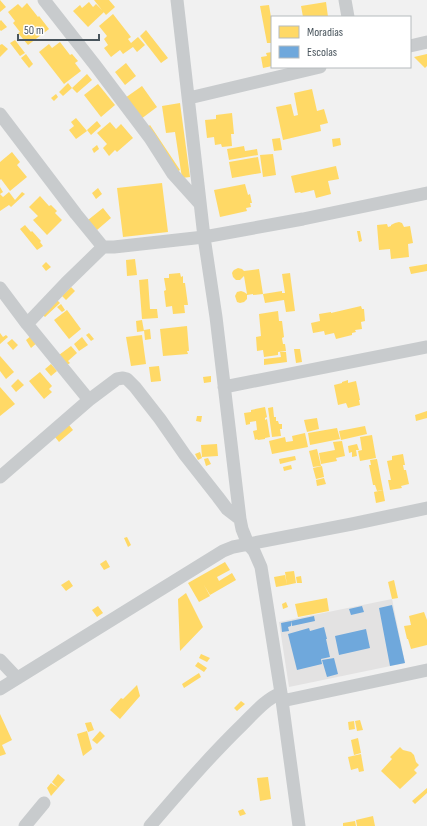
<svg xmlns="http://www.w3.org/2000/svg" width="427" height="826" font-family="'Sofia Sans Condensed',sans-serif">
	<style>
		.education { fill: #e3e2e2 }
		.homes { fill: #ffd966 }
		.schools { fill: #6fa8dc }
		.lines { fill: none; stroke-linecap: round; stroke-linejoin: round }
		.street { stroke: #c8cbcd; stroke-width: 13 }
	</style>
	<rect width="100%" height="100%" fill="#f1f1f1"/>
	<path class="education" d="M392 599 405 663 289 687 279 622Z"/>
	<path class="homes" d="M0 0 6 7 0 12Z
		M94 0H109L115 7 106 15Z
		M89 2 93 7 96 4 104 12 88 27 73 11 80 5 82 8Z
		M326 2 328 17H303L301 6Z
		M27 3 38 17 39 16 49 29 28 45 18 33 20 32 13 23 15 21 8 12 18 4 22 8Z
		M269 5 272 23V43H267L260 6Z
		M113 14 131 37 128 39 131 43 138 37 145 45 137 52 133 47 123 54 120 50 111 57 104 48 108 45 104 39 107 36 99 26Z
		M1 20 7 27 1 31 0 30V21Z
		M146 30 168 58 161 63 140 36Z
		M15 40 25 53 20 56 10 43Z
		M60 42 70 55 72 54 78 61 75 63 81 71 64 84 39 52 49 44 52 48Z
		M2 44 8 49 0 57V45Z
		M272 52V66L263 68 261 57 267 56 266 53Z
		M26 54 33 64 29 68 21 58Z
		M427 54V66L425 68 414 57Z
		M126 63 136 76 125 85 115 72Z
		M87 74 92 80 77 93 72 88Z
		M68 83 72 88 63 96 59 92Z
		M98 84 115 105 101 117 84 95Z
		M142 86 157 107 141 119 125 98Z
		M312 89 317 111 324 109 328 123 320 125 321 131 283 140 276 107 291 104 294 116 298 115 294 93Z
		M56 94 58 97 54 101 51 98Z
		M180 103 190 177 182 178 175 132 166 133 162 106Z
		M232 113 234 134H231L232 146 222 147 221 144 215 145 214 137 207 138 205 120 216 119V115Z
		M76 118 87 131 76 139 69 130 74 126 71 122Z
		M97 121 101 126 91 135 87 130Z
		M110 122 116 129 121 124 133 138 117 152 115 150 109 156 103 148 107 144 97 133Z
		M150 125 180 170 175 173 145 129Z
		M280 138 282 150 274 151 272 139Z
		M340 138 341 145 333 147 332 139Z
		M97 145 99 149 94 153 92 149Z
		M244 146 245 151 257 149 258 155 229 160 227 149Z
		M12 152 20 162 17 165 27 177 10 191 1 179 0 180V162Z
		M273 154 276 175 263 177 260 155Z
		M258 157 261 173 232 178 229 162Z
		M336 166 339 179 328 181 331 194 316 198 314 190 301 193 300 192 295 193 291 176Z
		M162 183 168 232 123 237 117 188Z
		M245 184 248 195 250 194 252 203H250L251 207 246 208 247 211 220 217 214 190Z
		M0 187 3 192 0 194 3 197 9 192 15 200 22 192 25 194 11 207 9 205 0 211Z
		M98 188 102 194 96 199 92 193Z
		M40 196 49 206 51 205 57 211 55 213 62 220 47 235 33 220 38 216 29 207Z
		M103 208 111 218 97 230 88 220Z
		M399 222 402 223 404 227 410 226 413 243 408 244 409 257 391 259 390 249 379 250 377 225 387 224 388 227 391 226V225L395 223Z
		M25 225 31 232 32 231 41 241 40 242 43 246 37 250 20 229Z
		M357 231H360L362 241 359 242Z
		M135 259 137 275 127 276 126 260Z
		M46 262 51 267 46 271 42 266Z
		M427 264V271L411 274 409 267Z
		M238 268 242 269 244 271 259 269 263 294 253 295V294L247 295V299L244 302 240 303 237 302 235 296 237 292 241 291 244 292 247 294 244 276 240 280H236L233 277 232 273 233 271 234 270Z
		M180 273 181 277 183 276V283H185L188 305H184L185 313 173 314 172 306 166 307 164 291 166 290 164 278H169V274Z
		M290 273 295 311 286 312 284 300 265 303 263 294 282 291V293H285L282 274Z
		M148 279 150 309H157L158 318 142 319 139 280Z
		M71 287 75 291 66 300 62 296Z
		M55 298 60 303 45 317 40 312Z
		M61 304 65 310 62 312 57 307Z
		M361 306 362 309H364L365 321 361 322 362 329 355 330 356 332 352 333V335L336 339 334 333 325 335 324 331 313 333 311 323 320 321 319 314 331 312V313Z
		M67 310 81 329 69 339 54 320Z
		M278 311 279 321H282L284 337 282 338 283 344H285L286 351 278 352V355L264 357 263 350 257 351 256 337 261 336 259 314Z
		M142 320 144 331 137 332 136 321Z
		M187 326 189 351H187L188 354 163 356 160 329Z
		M150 329 151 339 145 340 144 330Z
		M0 333 3 337 6 335 8 337 0 344Z
		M89 333 94 339 91 341 86 335Z
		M32 335 38 342 31 348 26 340Z
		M142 335 146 364 131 366 126 337Z
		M82 337 88 345 79 351 74 344Z
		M12 339 18 345 13 350 7 343Z
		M71 346 77 353 68 361 70 363 67 365 59 355Z
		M294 349H300L302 362 296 363Z
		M280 352H286L287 362 264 365V359L281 357Z
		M0 356 14 372 6 379 0 371Z
		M51 364 57 371 51 376 45 369Z
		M159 366 161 381 151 382 149 367Z
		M40 372 52 386 49 389 52 392 44 399 29 381Z
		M211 376V382L204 383 203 377Z
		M18 379 24 385 16 392 11 386Z
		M348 380V383L356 381 360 400H359L360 405 348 408 346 403 338 405 334 385 342 383V382Z
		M0 387 15 404 0 416Z
		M265 407 267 417 265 418V420L267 419 270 437 265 438V439L258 440 257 439 255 440 253 431 257 430 256 421 250 422V424L246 425 244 413 251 412V410Z
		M273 407 274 417H276V421H278L279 424H282V429H280L281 436 272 437 268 408Z
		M427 411V418L416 421 415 415Z
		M197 416H202L201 422 196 421Z
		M317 418 319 429 307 432 304 420Z
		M69 425 73 430 59 442 55 437Z
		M365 426 367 434 341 440 339 431Z
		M337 428 340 439 310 445 308 433Z
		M305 433 308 447 272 454 269 441 285 437 286 442 293 441 292 436Z
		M372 435 376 458 360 461 358 451 362 450 360 437Z
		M342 441 345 456 336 458 337 461 321 464 319 453 335 450 333 442Z
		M217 444 218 456 202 457 201 445Z
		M357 444 359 450H356L357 456 352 457V452L349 453 348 446Z
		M317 449 321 466 313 467 309 451Z
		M200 452 202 458 198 460 195 454Z
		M403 454 405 465H403L404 470H406L409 484 401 486 402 488 390 490 388 480H391L387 461 392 460V456Z
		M295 456 296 460 280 464 279 459Z
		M208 458 211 464 206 466 204 459Z
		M377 459 383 490 377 491 375 485H373L369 465H371L370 460Z
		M291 465 292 469 284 471 283 467Z
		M322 466 324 477 316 479 313 468Z
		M324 478 326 484 317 486 316 480Z
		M383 490 385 501 376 503 374 492Z
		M127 537 131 545 128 547 124 538Z
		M106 560 110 567 104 570 100 564Z
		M225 562 230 570 217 577 219 581 232 573 236 580 210 595 204 585 210 596 199 602 188 583Z
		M294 571 296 583 287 585 285 572Z
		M285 575 287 585 276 587 274 577Z
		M301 576 302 583H297L296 577Z
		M69 580 73 586 66 591 61 585Z
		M394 580 398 598 392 599 388 582Z
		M186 593 203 627 180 651 178 599Z
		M327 598 329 611 298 617 295 604Z
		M286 602 288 607 283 609 282 604Z
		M98 606 103 613 97 617 92 610Z
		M424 612 427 620V645L411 649 408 639H407L404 626 411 625 409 616Z
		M201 654 210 658 207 662 199 658Z
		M198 662 207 668 204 672 195 666Z
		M199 673 201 677 184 688 182 684Z
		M137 685 140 696 120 719 110 710 121 698 123 699Z
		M241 701 245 704 237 711 234 708Z
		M0 714 12 740 2 745 6 754 0 756Z
		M360 720 363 730 357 731 355 721Z
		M354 721 355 729 349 730 348 722Z
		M91 722 94 730 88 732 85 723Z
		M87 731 92 749 83 756 77 734Z
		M100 731 105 736 97 744 92 740Z
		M358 738 361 753 354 755 351 740Z
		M400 747 403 750 411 752 414 755 416 762 419 765 414 770 417 773 400 789 381 771 392 759 390 757Z
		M361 754 364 771 359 772 358 768 351 770 348 757Z
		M58 774 65 780 58 788 52 782Z
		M268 777 271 799 260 801 257 778Z
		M51 783 58 788 51 796 47 788Z
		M427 788V793L415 804 412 801Z
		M243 809 246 814 240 816 238 811Z
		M373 816 375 826H357L356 820Z
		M355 821 356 826H343V823Z"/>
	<path class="schools" d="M392 605 405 663 390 666 379 608Z
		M362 606 364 612 351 615 349 609Z
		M314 616 315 621 292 626 291 621Z
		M291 621V626L288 627 289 631 282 632 281 623Z
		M324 627 327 639H326L330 657 321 659 322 664 297 670 288 634 309 628 310 631Z
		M366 629 370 648 339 655 335 636Z
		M334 658 338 674 327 677 322 660Z"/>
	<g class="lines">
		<path class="street" d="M44 0 95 65 150 138 173 174 200 204
			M177 0 204 237 216 317 240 519 242 529 248 544 254 551 261 567 281 693 299 826
			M345 0 348 17
			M410 46 427 42
			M189 98 320 67
			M0 114 76 214 103 247
			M0 288 27 324 89 400
			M27 324 66 283 103 247H114L204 237 303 219 427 193
			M224 387 427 347
			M0 477 89 400 117 379 123 378 127 379 135 387 160 419 185 455 218 497 227 509 240 519
			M0 660 17 678
			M0 689 223 551 233 547 352 524 427 508
			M282 701 427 670
			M25 826 44 803
			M150 826C180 791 210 756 243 724 255 712 266 699 281 693"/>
	</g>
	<rect x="271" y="16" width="140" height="52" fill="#ffffff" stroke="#b6bbbe"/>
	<rect x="279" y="26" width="20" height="12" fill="#ffd966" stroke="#b6bbbe"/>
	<text x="307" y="36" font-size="12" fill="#48545c">Moradias</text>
	<rect x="279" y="46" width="20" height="12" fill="#6fa8dc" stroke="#b6bbbe"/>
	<text x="307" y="56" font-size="12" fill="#48545c">Escolas</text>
	<path d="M18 34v6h81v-6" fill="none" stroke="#48545c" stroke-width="2"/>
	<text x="24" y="34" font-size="12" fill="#48545c" stroke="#ffffff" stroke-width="3" paint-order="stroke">50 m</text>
</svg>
